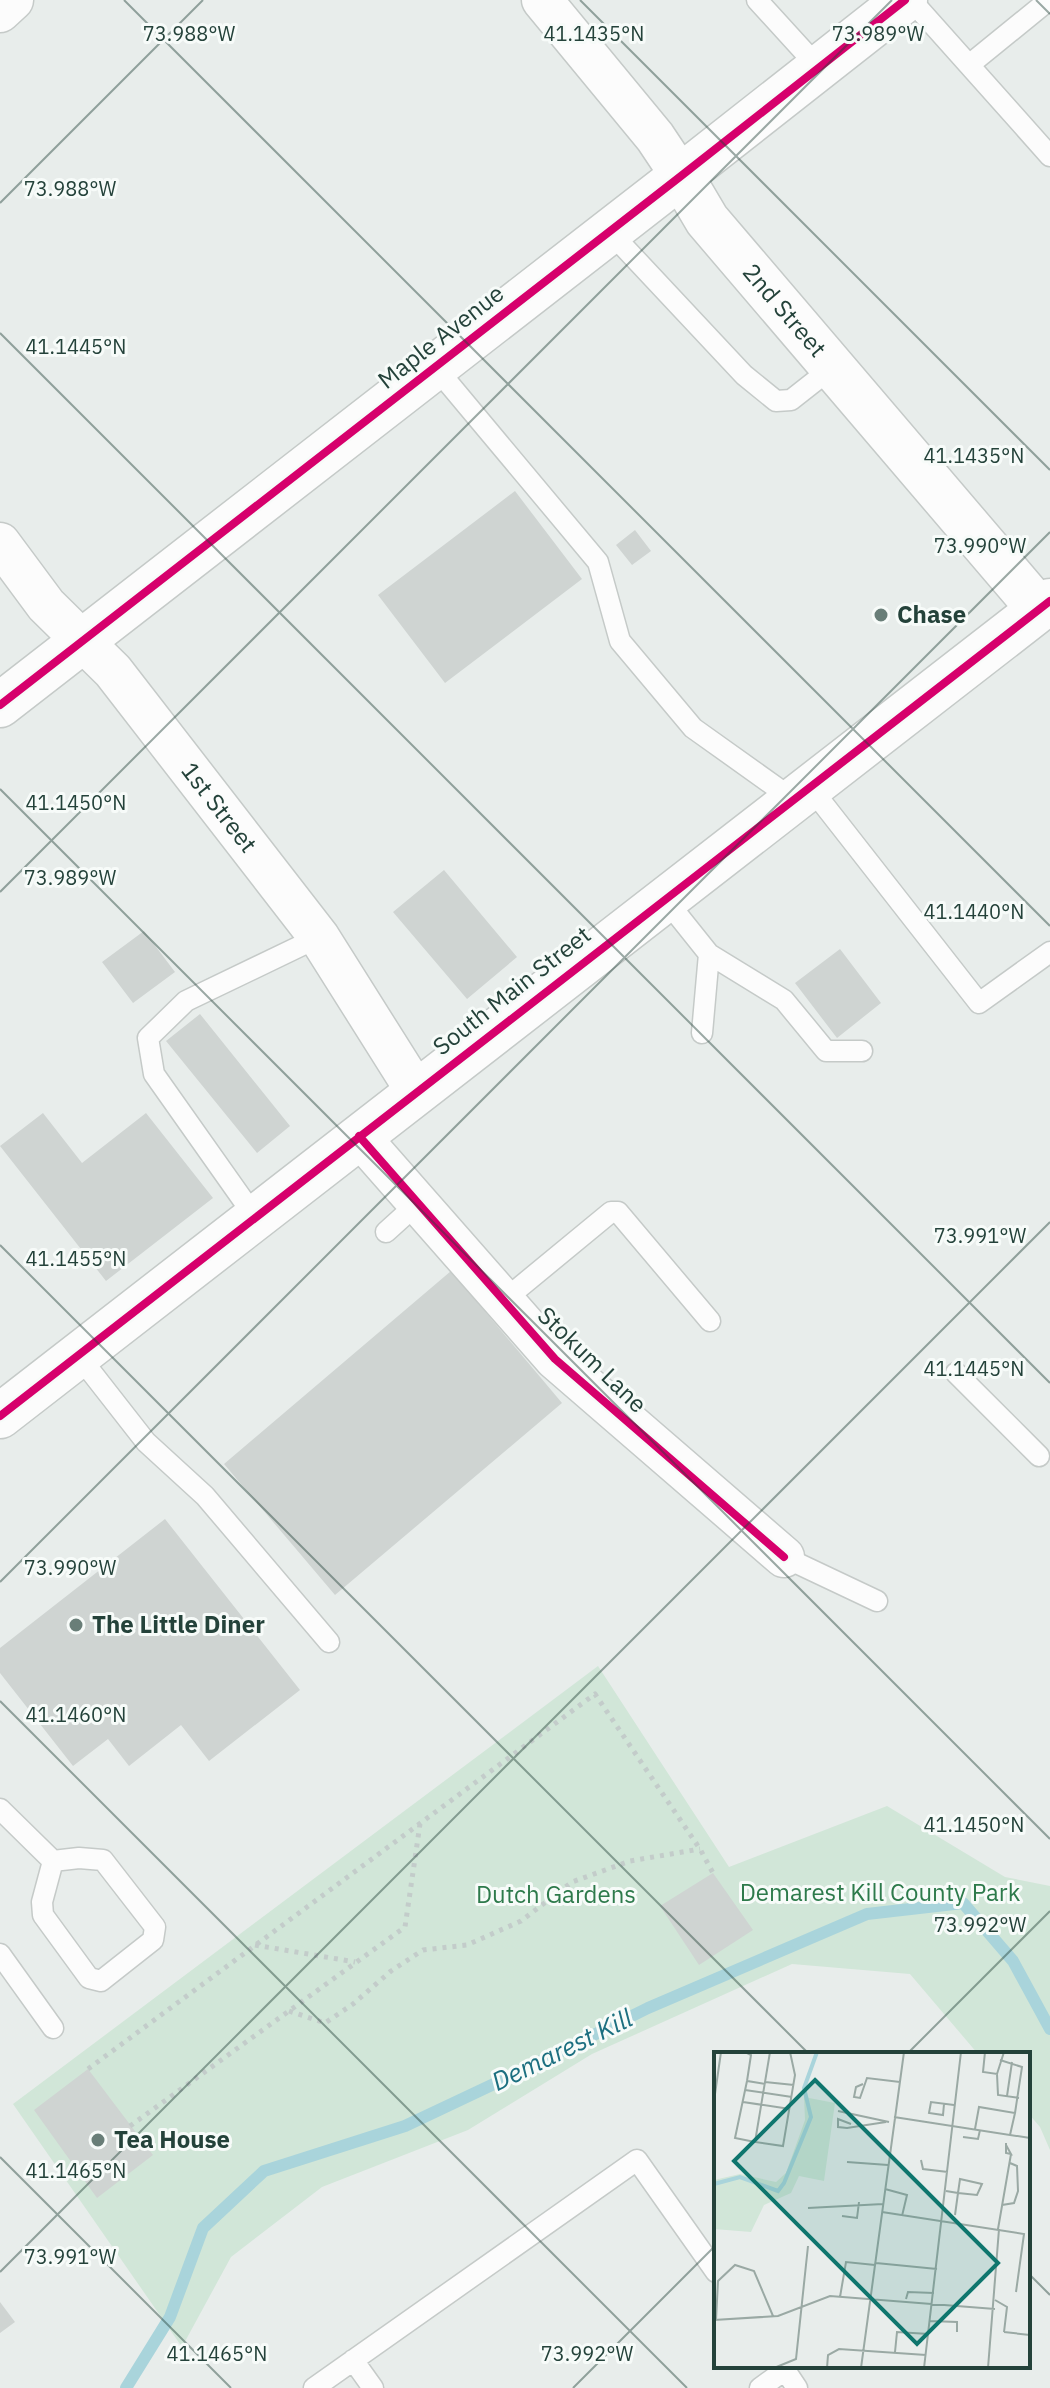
<svg xmlns="http://www.w3.org/2000/svg" width="1050" height="2388" font-family="'IBM Plex Sans',sans-serif">
	<style>
		.green { fill: #d1e6d8 }
		.lines { fill: none; stroke-linecap: round; stroke-linejoin: round }
		.stream { stroke: #a9d4db; stroke-width: 12 }
		.building { fill: #cfd4d2 }
		.service-casing { stroke: #c5cac8; stroke-width: 23 }
		.minor-casing { stroke: #c5cac8; stroke-width: 43 }
		.tertiary-casing { stroke: #c5cac8; stroke-width: 47 }
		.path { stroke: #c3ccca; stroke-width: 5; stroke-dasharray: 4 6; stroke-linecap: butt }
		.service { stroke: #fcfcfc; stroke-width: 20 }
		.minor { stroke: #fcfcfc; stroke-width: 40 }
		.tertiary { stroke: #fcfcfc; stroke-width: 44 }
		.cycleway-casing { stroke: #f7fbf9; stroke-width: 13 }
		.cycleway { stroke: #d6006c; stroke-width: 8 }
		.ticks { fill: none; stroke: #24423a; stroke-width: 2; stroke-opacity: 0.45 }
		.poi-dot { fill: #697e78; stroke: #f7fbf9; stroke-width: 3 }
		.labels { text-anchor: middle; stroke-width: 6; stroke-linejoin: round; paint-order: stroke }
		.street-label { font-size: 24px; fill: #24423a; stroke: #f7fbf9 }
		.poi-label { font-size: 24px; font-weight: bold; fill: #24423a; stroke: #f7fbf9; text-anchor: start }
		.park-label { font-size: 24px; fill: #2d7a4b; stroke: #f7fbf9 }
		.water-label { font-size: 26px; font-style: italic; fill: #1c6f80; stroke: #f7fbf9 }
		.inset-river { fill: none; stroke: #a9d4db; stroke-width: 4 }
		.inset-road { fill: none; stroke: #9aa9a4; stroke-width: 2 }
		.view { fill: #0f766e; fill-opacity: 0.15; stroke: #0f766e; stroke-width: 4 }
		.inset-edge { fill: none; stroke: #24423a; stroke-width: 4 }
		.ticks-label { font-size: 20px; text-anchor: middle; fill: #24423a; stroke: #f7fbf9; stroke-width: 6; stroke-linejoin: round; paint-order: stroke }
	</style>
	<rect width="100%" height="100%" fill="#e8edeb"/>
	<path class="green" d="M598 1666 729 1867 887 1806 1005 1877 1050 1886V2150L1040 2127 1028 2113V2054H978L910 1974 792 1964 592 2054 468 2130 322 2187 231 2257 182 2347 13 2104Z"/>
	<g class="lines">
		<path class="stream" d="M126 2388 170 2317 203 2228 264 2171 405 2126 515 2074 648 2008 867 1914 963 1903 1013 1961 1050 2029"/>
	</g>
	<path class="building" d="M515 491 582 579 445 683 378 595Z
		M635 530 651 551 632 565 616 545Z
		M444 870 517 957 467 999 393 912Z
		M144 931 175 972 133 1003 102 962Z
		M840 949 881 1003 837 1038 795 983Z
		M200 1014 290 1126 257 1153 166 1041Z
		M43 1113 82 1163 146 1113 213 1198 106 1281 0 1146Z
		M451 1271 562 1403 335 1595 224 1464Z
		M165 1519 300 1690 209 1761 181 1725 129 1766 108 1739 73 1766 0 1673V1648Z
		M713 1873 753 1930 699 1965 660 1906Z
		M88 2069 153 2155 97 2198 34 2110Z
		M0 2302 15 2322 0 2333Z"/>
	<g class="lines">
		<g class="service-casing">
			<path id="service" d="M757 0 819 68
				M911 0 1050 156
				M969 65 1049 0
				M610 232 744 375 776 401 791 400 833 367
				M435 367 598 562 620 641 693 728 794 800
				M810 787 979 1003 1050 952
				M665 899 709 954 702 1033
				M709 954 784 1000 826 1051H862
				M255 1217 154 1074 148 1038 186 1001 319 937
				M386 1232 418 1203
				M503 1301 611 1212H618L710 1321
				M78 1355 146 1442 205 1496 329 1642
				M956 1373 1039 1456
				M784 1557 877 1601
				M0 1809 53 1861
				M79 1858 103 1860 155 1927 153 1940 101 1981 89 1978 43 1915 42 1902 53 1861Z
				M0 1954 53 2028
				M353 2360 373 2388
				M785 2370 797 2388
				M314 2388 637 2160 716 2272
				M760 2388 785 2370 782 2366"/>
		</g>
		<g class="minor-casing">
			<g id="minor">
				<path d="M542 0 655 137 681 176"/>
				<path d="M0 12 13 0"/>
				<path id="s1" d="M0 543 46 605 113 671 319 937 416 1091"/>
				<path d="M359 1136 555 1359 784 1557"/>
			</g>
		</g>
		<g class="tertiary-casing">
			<g id="tertiary">
				<path id="s2" d="M681 176 707 220 1039 609"/>
				<path d="M0 705 681 176 905 0"/>
				<path d="M0 1416 1050 601"/>
			</g>
		</g>
		<path class="path" d="M255 1945 355 1962
			M289 2011 325 2023 353 2004 391 1971 423 1950 467 1945 521 1921 572 1882 630 1861 700 1849
			M88 2069 595 1694 700 1849 713 1873
			M130 2126 405 1927 420 1824"/>
		<use href="#service" class="service"/>
		<use href="#minor" class="minor"/>
		<use href="#tertiary" class="tertiary"/>
		<g class="cycleway-casing">
			<path id="cycleway" d="M0 705 681 176 905 0
				M359 1136 555 1359 784 1557
				M0 1416 1050 601"/>
		</g>
		<use href="#cycleway" class="cycleway"/>
	</g>
	<path class="ticks" d="M124 0 1050 926M580 0 1050 470M1036 0 1050 14M0 203 203 0M0 333 1050 1383M0 789 1050 1839M0 892 892 0M0 1245 809 2054M0 1582 1050 532M0 1701 687 2388M907 2054 1050 1911M0 2157 231 2388M0 2272 1050 1222M1028 2273 1050 2295M573 2388 716 2245"/>
	<g class="poi-dot">
		<circle cx="881" cy="615" r="8"/>
		<circle cx="76" cy="1625" r="8"/>
		<circle cx="98" cy="2140" r="8"/>
	</g>
	<g class="labels">
		<g class="street-label">
			<text dy="8" stroke="none"><textPath href="#s2" startOffset="170">2nd Street</textPath></text>
			<text transform="translate(441 337) rotate(-38)" y="8">Maple Avenue</text>
			<text dy="8" stroke="none"><textPath href="#s1" startOffset="344">1st Street</textPath></text>
			<text transform="translate(512 991) rotate(-38)" y="8">South Main Street</text>
			<text transform="translate(592 1360) rotate(44)" y="8">Stokum Lane</text>
		</g>
		<g class="poi-label">
			<text x="897" y="623">Chase</text>
			<text x="92" y="1633">The Little Diner</text>
			<text x="114" y="2148">Tea House</text>
		</g>
		<g class="park-label">
			<text x="880" y="1901">Demarest Kill County Park</text>
			<text x="556" y="1903">Dutch Gardens</text>
		</g>
		<g class="water-label">
			<text transform="translate(562 2050) rotate(-26)" y="9">Demarest Kill</text>
		</g>
	</g>
	<g transform="translate(714 2052)">
		<rect width="316" height="316" fill="#e8edeb"/>
		<path d="M90 45 121 51 110 129 85 124 77 141 50 153 37 180 0 177V128L26 122 62 130 72 121 91 68Z" fill="#d1e6d8"/>
		<path class="inset-river" d="M0 132 26 125 64 139 70 131 97 65 90 36 103 0"/>
		<path class="inset-road" d="M31 0 37 3 33 29M56 0 41 90 69 94 81 23 76 0M271 0 269 20 283 22 290 0M286 8 308 15 301 61M283 22 284 43 305 46M51 30 80 33M149 32 142 35 140 45 146 46 153 26 186 30M31 38 78 45M293 44 298 10M0 49 7 0M29 50 76 57M230 52 229 63 215 61 217 50 240 53M124 59 175 70M180 65 316 86M137 72 124 67V75L133 76 172 70M261 77 265 55 301 61 296 83M249 85 264 87 266 78M41 90 21 86 33 29 51 32M292 91V101L297 102 292 93M207 108 209 117 234 120M133 110 174 113M171 137 193 143 188 164M232 139 244 141 263 143 268 132 246 127 244 141 241 163M288 153 300 151 304 139 303 114 296 111M94 156 169 152M168 160 310 182 302 240M128 164 143 166 145 150M284 177 297 102M162 211 223 217M126 245 132 210 161 213M192 247 194 240 220 241M281 248 293 255 290 280M0 268 64 264 116 244 281 257M2 268 4 229 21 213 40 219 59 264M216 269 243 270V280M290 280 316 283M181 300 183 280 215 282M60 316 82 307 94 194M113 316 114 303 125 297 212 303M147 316 190 0M210 316 247 0M274 316 285 177"/>
		<path class="view" d="M101 28 284 211 203 292 20 109Z"/>
		<rect width="316" height="316" class="inset-edge"/>
	</g>
	<g class="ticks-label">
		<text x="189" y="41">73.988°W</text>
		<text x="594" y="41">41.1435°N</text>
		<text x="878" y="41">73.989°W</text>
		<text x="70" y="196">73.988°W</text>
		<text x="76" y="354">41.1445°N</text>
		<text x="974" y="463">41.1435°N</text>
		<text x="980" y="553">73.990°W</text>
		<text x="76" y="810">41.1450°N</text>
		<text x="70" y="885">73.989°W</text>
		<text x="974" y="919">41.1440°N</text>
		<text x="980" y="1243">73.991°W</text>
		<text x="76" y="1266">41.1455°N</text>
		<text x="974" y="1376">41.1445°N</text>
		<text x="70" y="1575">73.990°W</text>
		<text x="76" y="1722">41.1460°N</text>
		<text x="974" y="1832">41.1450°N</text>
		<text x="980" y="1932">73.992°W</text>
		<text x="76" y="2178">41.1465°N</text>
		<text x="70" y="2264">73.991°W</text>
		<text x="217" y="2361">41.1465°N</text>
		<text x="587" y="2361">73.992°W</text>
	</g>
</svg>
